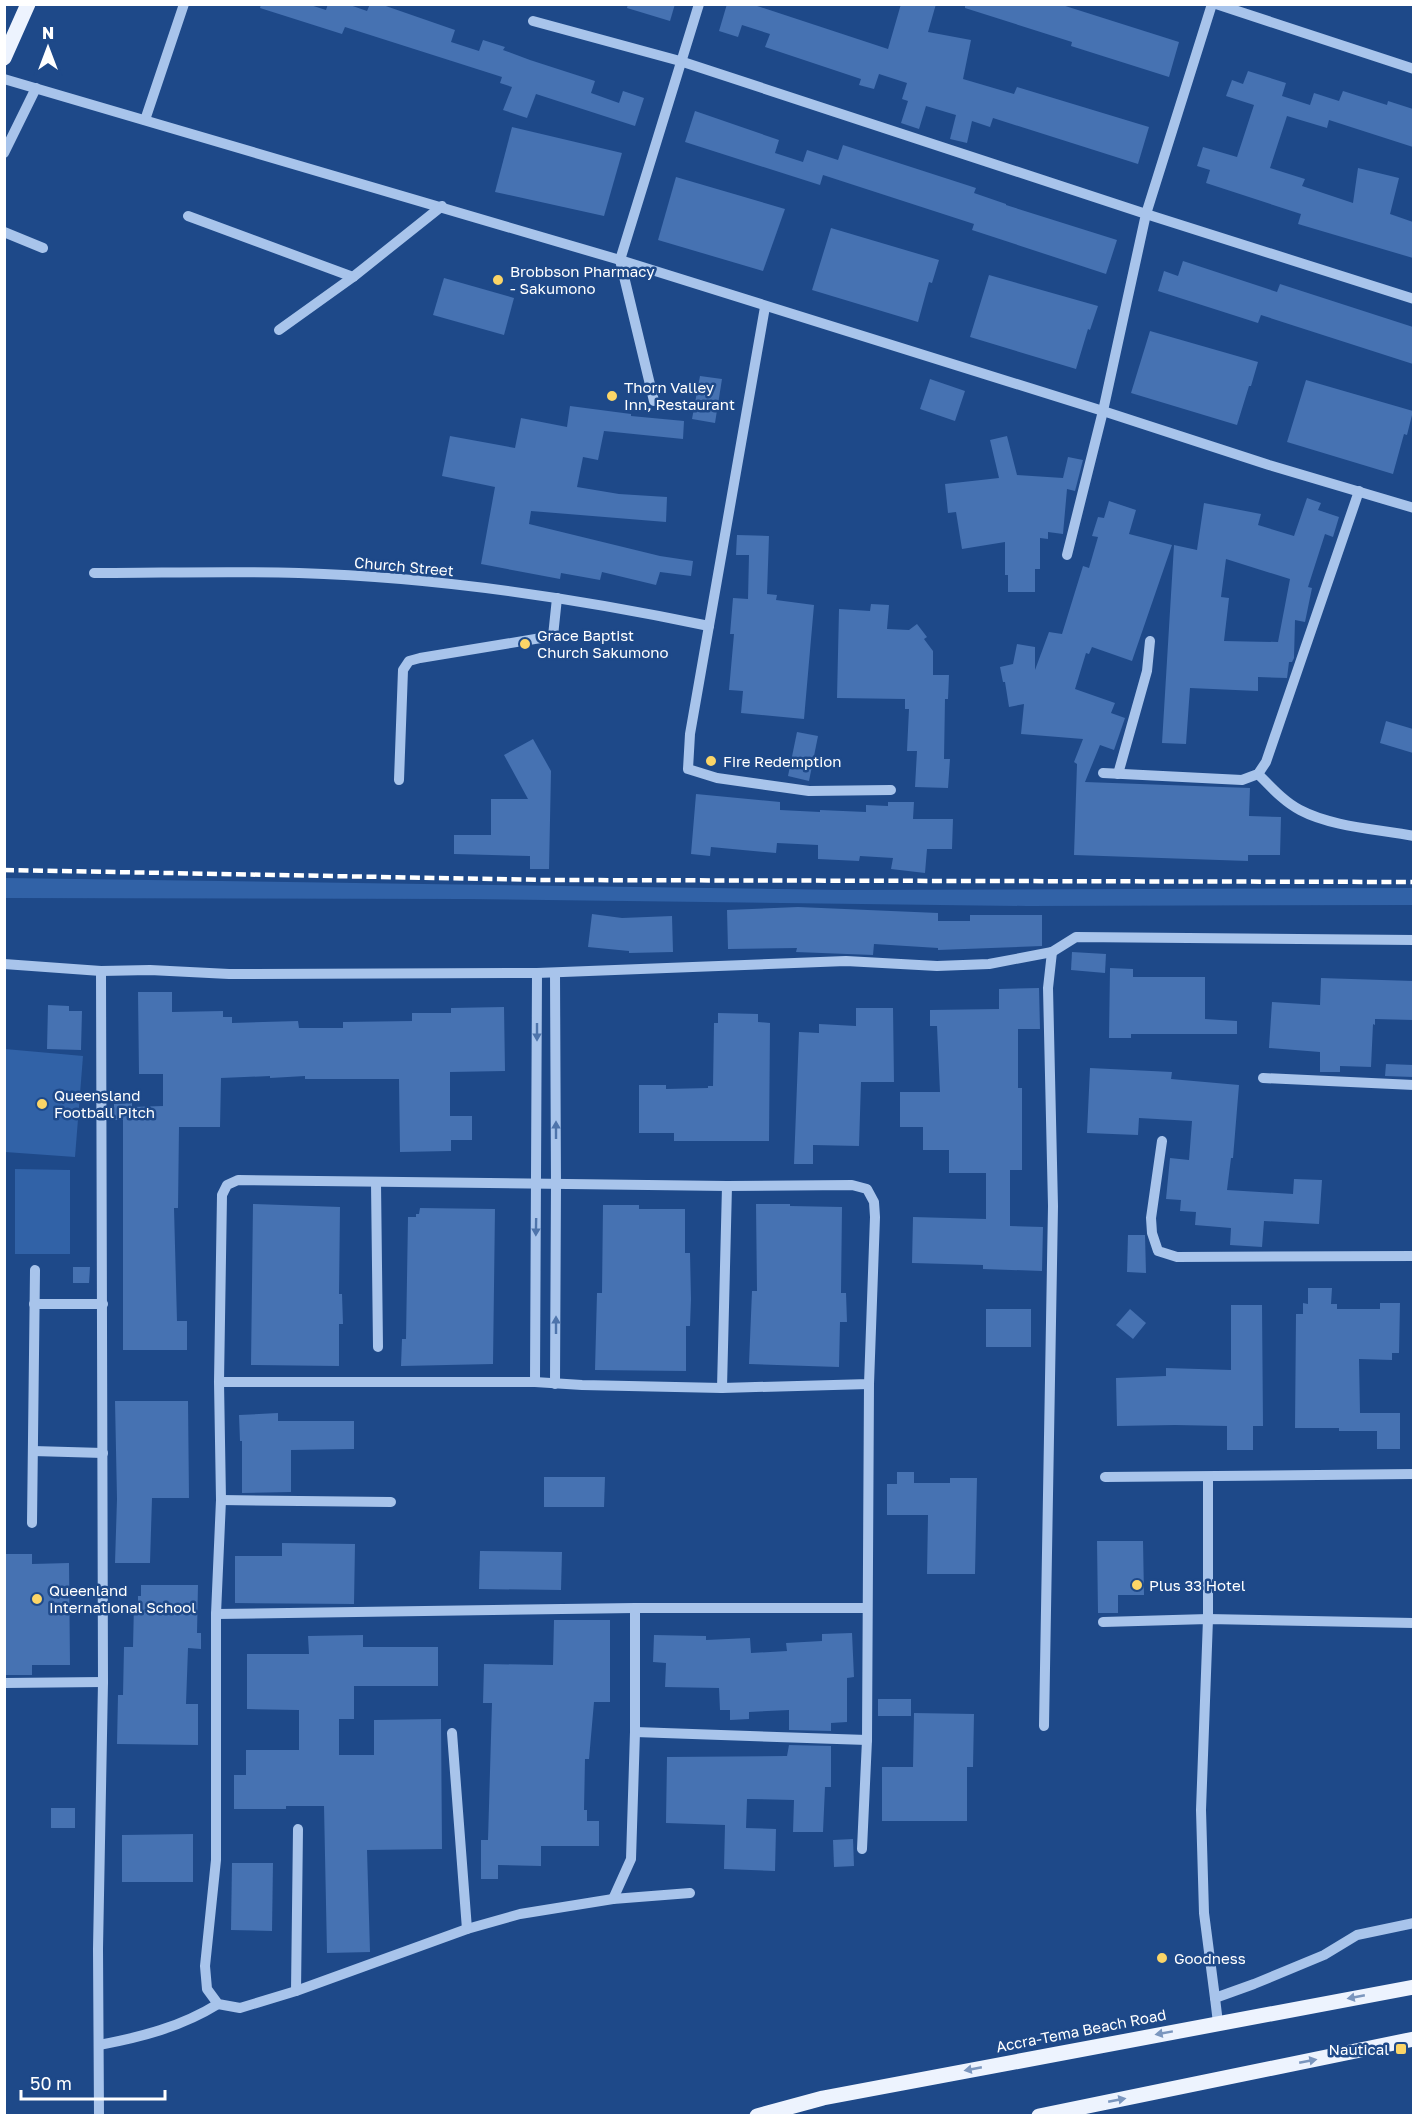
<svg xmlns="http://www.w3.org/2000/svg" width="1418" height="2120" font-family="'Golos Text',sans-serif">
<rect width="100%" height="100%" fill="#1e4989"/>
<g fill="#3162a7">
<polygon points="5,878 843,890 1413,888 1414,905 1027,906 466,899 5,898"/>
<polygon points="5,1049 83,1056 75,1157 5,1152"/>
<polygon points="15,1169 70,1170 70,1254 15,1254"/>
</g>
<g fill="#4672b2" fill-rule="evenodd">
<polygon points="261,4 307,4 326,10 328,4 347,4 367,11 370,4 380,4 455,30 451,42 479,51 483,40 505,47 503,50 530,60 595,81 591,93 619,103 623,91 644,98 635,126 536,94 527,118 503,110 512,87 500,83 502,77 345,27 342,34 260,8"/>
<polygon points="628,4 675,4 670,21 627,8"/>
<polygon points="727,4 751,4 888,49 901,4 936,4 928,32 971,40 963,79 1014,94 1017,87 1149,127 1138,164 993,118 990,127 972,121 967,143 950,139 956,115 926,106 919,129 901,123 908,101 902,99 907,83 879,74 874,89 859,85 861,79 765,47 770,34 742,25 738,37 719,31"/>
<polygon points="965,4 1059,4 1179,42 1169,77 1071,46 1072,42 965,8"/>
<polygon points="1248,71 1286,83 1282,96 1310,105 1314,93 1339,101 1343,91 1387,105 1388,101 1413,109 1413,147 1329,120 1327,128 1287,116 1270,168 1305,179 1302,186 1353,203 1358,168 1399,178 1390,214 1413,222 1413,258 1298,224 1301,214 1206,183 1210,170 1197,166 1203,147 1237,157 1254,105 1226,96 1232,80 1243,84"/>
<polygon points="695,111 779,140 775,153 803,162 807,150 838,160 843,145 976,188 974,193 1006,204 1006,205 1117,240 1106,274 972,230 974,224 823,175 820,185 685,142"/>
<polygon points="512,127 622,153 604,216 495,192"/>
<polygon points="676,177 785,209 763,271 658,240"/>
<polygon points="831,228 939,260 932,283 929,282 918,322 812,290"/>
<polygon points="1183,261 1277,292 1280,284 1413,327 1413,364 1261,315 1258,323 1158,291 1164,271 1178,276"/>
<polygon points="989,275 1098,306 1090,330 1088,329 1076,369 970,337"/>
<polygon points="444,278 514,298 504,335 433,315"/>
<polygon points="1150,331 1258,362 1251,386 1249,386 1237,425 1131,393"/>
<polygon points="700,376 722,379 715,423 692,419"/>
<polygon points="930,379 965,391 955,421 920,409"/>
<polygon points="1306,380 1413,411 1407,435 1404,434 1393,474 1287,442"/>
<polygon points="570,406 631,414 631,416 684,421 683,439 604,431 598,460 583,457 577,487 619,494 667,497 666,522 531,511 529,524 660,556 693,561 691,576 660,572 656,585 602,572 600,580 561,573 560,579 481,564 495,487 442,476 450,436 515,448 521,418 567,427"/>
<polygon points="1007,436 1017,475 1063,478 1068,457 1083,460 1075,491 1067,489 1063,534 1048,532 1048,539 1040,538 1040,569 1035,569 1035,592 1008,592 1008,575 1005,575 1005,542 962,549 956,512 948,513 945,484 999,478 990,440"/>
<path d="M1307 498 1321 503 1318 510 1339 517 1333 537 1325 534 1308 587 1312 588 1305 622 1295 620 1294 658 1292 662H1289L1287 678 1258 677V691L1190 688 1186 744 1162 743 1174 545 1197 550 1204 503 1261 514 1258 525 1294 536ZM1226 559 1290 579 1278 642 1224 641 1229 598 1221 597Z"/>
<polygon points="1109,501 1136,510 1129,534 1172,545 1132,661 1092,647 1089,654 1086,653 1075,689 1115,703 1111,713 1125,718 1114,750 1100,745 1085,782 1250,788 1249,816 1281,817 1280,855 1248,855 1248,861 1074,855 1077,764 1074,762 1083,739 1021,734 1024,704 1009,707 1005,682 1003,682 1000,667 1013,664 1017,644 1035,647 1035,670 1049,632 1062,634 1083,566 1089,568 1098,537 1092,536 1098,517 1104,518"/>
<polygon points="737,535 769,536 767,594 777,595 776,600 814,605 804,719 741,713 743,691 729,690 734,634 730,634 733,598 748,599 749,555 736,555"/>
<polygon points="871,604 889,605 887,629 909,630 917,624 927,637 924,639 933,651 933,675 949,675 948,699 945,699 944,759 950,759 948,788 915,787 917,751 907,751 909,709 905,709 905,699 837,698 839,609 870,611"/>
<polygon points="1386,721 1413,729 1413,753 1380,743"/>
<polygon points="797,732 818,736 809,781 788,776"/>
<polygon points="533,739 551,771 549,869 530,869 530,856 454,854 454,835 491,835 491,799 528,799 504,755"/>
<polygon points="696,794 780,802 780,810 820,812 820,810 866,812 866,805 888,806 888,802 914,802 913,819 953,819 952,849 927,849 925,873 891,869 893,858 860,856 859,861 818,859 818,845 777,843 776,853 711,847 710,856 691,854"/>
<polygon points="798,907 938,913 938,921 970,921 970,915 1042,915 1042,946 938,950 938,948 874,944 873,955 796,952 797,948 728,949 727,910"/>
<polygon points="592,914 622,918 672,916 673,952 629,953 629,951 588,947"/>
<polygon points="1072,952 1106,954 1105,973 1071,970"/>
<polygon points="1110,968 1133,969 1133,977 1205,977 1205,1019 1237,1021 1237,1034 1131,1034 1131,1038 1109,1038"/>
<polygon points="1321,978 1413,981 1413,1020 1375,1019 1375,1025 1373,1024 1371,1067 1340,1066 1340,1072 1320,1072 1320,1052 1269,1048 1272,1002 1320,1005"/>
<polygon points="1039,988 1040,1029 1018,1029 1018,1088 1022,1088 1022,1170 1010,1170 1010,1226 1043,1227 1042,1271 983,1269 983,1265 912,1263 913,1217 986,1219 986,1173 949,1173 949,1150 923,1150 923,1127 900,1127 900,1092 940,1092 937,1026 930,1026 930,1010 999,1009 999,989"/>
<polygon points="138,992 172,992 172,1012 223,1011 223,1017 232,1017 232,1023 298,1021 299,1028 343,1028 343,1022 412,1021 412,1013 451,1013 451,1008 504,1007 505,1071 450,1072 450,1116 472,1116 472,1140 451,1140 451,1151 400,1152 399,1079 305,1079 305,1076 270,1078 270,1076 221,1078 220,1127 179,1127 178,1208 174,1208 177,1321 187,1321 187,1350 123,1350 123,1120 114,1120 114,1104 132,1103 132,1107 163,1106 163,1074 139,1074"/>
<polygon points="48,1005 69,1006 69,1011 82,1011 81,1050 47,1049"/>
<polygon points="856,1008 893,1008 894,1082 861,1082 859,1146 813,1145 813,1164 794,1164 799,1032 819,1033 819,1024 856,1026"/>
<polygon points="718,1013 758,1014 758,1022 770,1023 769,1141 674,1141 674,1133 639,1133 639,1085 666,1085 666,1089 708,1088 708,1086 713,1086 714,1023 718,1023"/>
<polygon points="1386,1064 1413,1065 1413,1077 1385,1076"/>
<polygon points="1090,1068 1172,1072 1171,1079 1239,1085 1233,1158 1231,1158 1227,1190 1293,1194 1294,1179 1322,1180 1319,1224 1264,1221 1262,1247 1230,1245 1231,1228 1195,1225 1196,1212 1180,1211 1181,1200 1166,1199 1170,1158 1189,1160 1192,1121 1139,1118 1138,1135 1087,1133"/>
<polygon points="253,1204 340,1207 339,1294 342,1294 343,1324 339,1324 339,1366 251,1365"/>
<polygon points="756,1204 790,1204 790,1206 842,1207 841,1293 846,1293 847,1322 840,1322 839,1367 749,1364 752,1291 757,1291"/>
<polygon points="603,1205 639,1205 639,1209 685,1209 685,1253 690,1253 691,1299 690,1326 686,1326 686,1371 595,1370 597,1293 602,1293"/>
<polygon points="420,1208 495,1209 493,1364 401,1366 402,1339 406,1339 408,1217 416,1217 416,1214 419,1214"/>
<polygon points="1128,1235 1145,1235 1146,1273 1127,1272"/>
<polygon points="73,1267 90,1267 89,1283 73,1283"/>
<polygon points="1308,1288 1332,1288 1331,1304 1337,1304 1337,1309 1380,1309 1380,1303 1400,1303 1399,1353 1392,1353 1392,1360 1359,1359 1360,1413 1400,1413 1400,1449 1377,1449 1377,1431 1339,1431 1339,1428 1295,1428 1296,1314 1303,1314 1303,1303 1308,1304"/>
<polygon points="1231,1305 1262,1305 1263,1426 1253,1426 1253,1450 1227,1450 1227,1426 1175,1425 1117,1426 1116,1378 1166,1376 1166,1368 1231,1370"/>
<rect x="986" y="1309" width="45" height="38"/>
<polygon points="1130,1309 1146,1323 1133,1339 1116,1325"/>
<polygon points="115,1401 188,1401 189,1498 152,1498 150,1563 115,1563 117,1499"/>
<polygon points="278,1413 278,1421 354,1421 354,1449 291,1450 291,1492 242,1493 242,1441 240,1441 239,1415"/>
<polygon points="897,1472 914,1472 914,1483 950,1483 950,1478 977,1478 975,1574 927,1574 928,1515 887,1515 887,1484 897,1484"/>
<polygon points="544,1477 605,1477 604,1507 544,1507"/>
<polygon points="1097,1541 1143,1541 1144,1595 1118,1595 1118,1613 1098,1613"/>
<polygon points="282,1543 355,1544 354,1604 235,1603 235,1556 282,1556"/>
<polygon points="480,1551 562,1552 561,1590 479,1589"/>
<polygon points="4,1554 32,1554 32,1564 69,1563 70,1665 32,1665 32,1675 4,1675"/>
<polygon points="141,1585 198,1585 197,1633 201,1633 201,1649 188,1648 186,1704 198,1704 198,1745 117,1744 118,1695 123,1695 124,1647 133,1647 134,1604 138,1604 138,1596 141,1596"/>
<polygon points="554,1620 610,1620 610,1702 594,1702 589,1759 585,1759 584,1810 587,1810 587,1821 599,1821 599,1846 541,1846 541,1866 498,1865 498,1879 481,1879 481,1840 488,1840 492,1703 483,1703 484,1664 553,1665"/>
<polygon points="852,1633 854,1677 847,1678 847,1722 831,1723 831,1731 789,1730 789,1710 749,1712 749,1719 730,1720 730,1710 720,1710 719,1688 665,1687 666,1663 653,1662 654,1635 706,1636 706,1640 750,1638 751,1653 787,1651 786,1643 822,1641 822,1634"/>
<polygon points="363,1635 363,1647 438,1647 438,1686 354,1686 354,1719 339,1719 339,1755 374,1755 374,1720 441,1719 442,1849 367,1850 370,1952 327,1953 324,1806 286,1806 286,1809 234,1809 234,1775 246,1775 246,1750 299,1750 299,1710 247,1709 247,1654 309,1654 308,1636"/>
<rect x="878" y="1699" width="33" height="17"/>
<polygon points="914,1713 974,1714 973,1767 967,1767 967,1821 882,1821 882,1767 913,1767"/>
<polygon points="789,1745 831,1746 831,1787 825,1787 823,1832 793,1832 794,1800 747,1799 746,1828 776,1829 775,1871 724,1869 725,1825 666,1823 667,1757 787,1756"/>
<rect x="51" y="1808" width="24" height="20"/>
<polygon points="193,1834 193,1882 122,1882 122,1835"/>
<polygon points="853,1839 854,1866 834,1867 833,1840"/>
<polygon points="232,1863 273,1863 272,1931 231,1930"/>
</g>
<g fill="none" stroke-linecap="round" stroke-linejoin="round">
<g stroke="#a8c4eb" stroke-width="10">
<polyline points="1216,4 1414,69"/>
<polyline points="533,21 680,61 1146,214 1414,299"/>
<polyline points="4,79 620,260 1103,411 1269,465 1414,508"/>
<polyline points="145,120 184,4"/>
<polyline points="4,153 36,88"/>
<polyline points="188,216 353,277"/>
<polyline points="4,232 43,248"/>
<polyline points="765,307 690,734 688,769 717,778 809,791 891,790"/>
<polyline points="279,330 353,277 442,206"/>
<polyline points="654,401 620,260 699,4"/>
<polyline points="1067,555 1103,411 1146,214 1212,4"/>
<path d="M94 573C162 573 230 571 299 573 436 577 575 598 709 626"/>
<polyline points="1103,773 1242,780 1258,774 1266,762 1359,491"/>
<polyline points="1118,774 1147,671 1150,641"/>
<path d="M1258 774C1270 786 1284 802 1300 810 1332 827 1378 829 1414 836"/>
<polyline points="399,780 403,670 409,661 420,658 553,636 557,598"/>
<polyline points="4,964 101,971 150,970 229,974 537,973 846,961 937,966 989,964 1052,952 1076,937 1414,940"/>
<polyline points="555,973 556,1184 555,1384"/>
<polyline points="1263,1078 1414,1085"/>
<polyline points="1162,1141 1151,1218 1152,1233 1158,1251 1177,1257 1414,1256"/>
<polyline points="376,1183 378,1347"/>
<polyline points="34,1304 103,1304"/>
<polyline points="219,1382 535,1382 582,1385 722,1388 869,1384 875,1217 874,1202 867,1189 852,1185 727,1186 238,1180 227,1185 222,1195 219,1382 221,1500 216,1614 216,1860 205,1966 207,1989 218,2004 240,2008 296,1991 467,1929 520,1914 613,1899 690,1893"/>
<polyline points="535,1382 537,973"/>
<polyline points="722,1388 727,1186"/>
<polyline points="33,1451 103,1453"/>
<polyline points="1105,1477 1414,1474"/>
<polyline points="1208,1477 1208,1619 1201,1810 1204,1913 1215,1998"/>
<polyline points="221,1500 391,1502"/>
<polyline points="32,1523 35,1270"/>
<polyline points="216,1614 635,1608 866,1608"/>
<polyline points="1103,1622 1208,1619 1414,1623"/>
<polyline points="4,1683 103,1682"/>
<polyline points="1044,1726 1053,1206 1048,988 1052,952"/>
<polyline points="635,1732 867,1740"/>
<polyline points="452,1733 467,1929"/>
<polyline points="862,1849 867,1740 869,1384"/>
<polyline points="613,1899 631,1859 635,1732 635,1608"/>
<polyline points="296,1991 298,1829"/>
<polyline points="1218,2023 1215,1998 1254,1984 1324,1955 1357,1935 1414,1923"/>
<path d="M99 2045C141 2037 181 2027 218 2004"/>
<polyline points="99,2116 98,1949 103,1682 101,971"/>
</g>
<g stroke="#edf3fe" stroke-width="15">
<polyline points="4,58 28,4"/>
<polyline points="757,2116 823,2098 1414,1987"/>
<polyline points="1039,2116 1414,2039"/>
</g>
<polyline stroke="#fff" stroke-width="4.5" stroke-dasharray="10 4.5" stroke-linecap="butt" points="4,870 547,880 1414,882"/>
</g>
<defs><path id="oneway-solid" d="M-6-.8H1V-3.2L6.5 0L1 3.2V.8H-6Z" transform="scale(1.5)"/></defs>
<g fill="#4e74ab">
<use href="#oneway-solid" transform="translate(537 1032) rotate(90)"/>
<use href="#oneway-solid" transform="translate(556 1130) rotate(-90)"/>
<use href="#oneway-solid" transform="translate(536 1227) rotate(91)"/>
<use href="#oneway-solid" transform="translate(556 1325) rotate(-90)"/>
</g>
<g fill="#7b96be">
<use href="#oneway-solid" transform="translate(1356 1997) rotate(169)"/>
<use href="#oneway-solid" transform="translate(1164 2033) rotate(170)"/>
<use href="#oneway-solid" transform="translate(1308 2061) rotate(-11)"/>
<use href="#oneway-solid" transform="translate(973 2069) rotate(169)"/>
<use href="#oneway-solid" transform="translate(1117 2100) rotate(-11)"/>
</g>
<g fill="#fbd567" stroke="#1e4989" stroke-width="2">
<circle cx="498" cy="280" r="6"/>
<circle cx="612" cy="396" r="6"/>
<circle cx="525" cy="644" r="6"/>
<circle cx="711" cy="761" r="6"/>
<circle cx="42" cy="1104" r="6"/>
<circle cx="1137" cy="1585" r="6"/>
<circle cx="37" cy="1599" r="6"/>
<circle cx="1162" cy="1958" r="6"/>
<rect x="1395" y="2043" width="12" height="12" rx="3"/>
</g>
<g text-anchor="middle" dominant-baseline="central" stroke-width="5" stroke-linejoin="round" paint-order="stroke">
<g font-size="15" fill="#fff" stroke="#1e4989" text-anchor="start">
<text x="510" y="271">Brobbson Pharmacy<tspan x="510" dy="17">- Sakumono</tspan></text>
<text x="624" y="387">Thorn Valley<tspan x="624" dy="17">Inn, Restaurant</tspan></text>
<text x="537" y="635">Grace Baptist<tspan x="537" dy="17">Church Sakumono</tspan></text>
<text x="723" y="761">Fire Redemption</text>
<text x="54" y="1095">Queensland<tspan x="54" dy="17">Football Pitch</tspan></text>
<text x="1149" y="1585">Plus 33 Hotel</text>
<text x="49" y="1590">Queenland<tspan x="49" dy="17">International School</tspan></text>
<text x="1174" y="1958">Goodness</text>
<text x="1389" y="2049" text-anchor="end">Nautical</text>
</g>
<g font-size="15" fill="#fff" stroke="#1e4989">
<text transform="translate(404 566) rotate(5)">Church Street</text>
<text transform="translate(1081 2030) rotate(-11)">Accra-Tema Beach Road</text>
</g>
</g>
<rect width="1418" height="2120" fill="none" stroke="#ffffff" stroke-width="12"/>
<g transform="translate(48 48)" stroke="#1e4989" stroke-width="4.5" paint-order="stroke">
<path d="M0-4.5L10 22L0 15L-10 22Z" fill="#ffffff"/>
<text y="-9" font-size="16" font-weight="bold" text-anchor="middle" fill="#ffffff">N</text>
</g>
<path d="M21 2090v9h144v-9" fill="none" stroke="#ffffff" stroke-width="3"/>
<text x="30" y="2090" font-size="18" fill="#ffffff" stroke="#1e4989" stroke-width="4.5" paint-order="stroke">50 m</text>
</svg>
